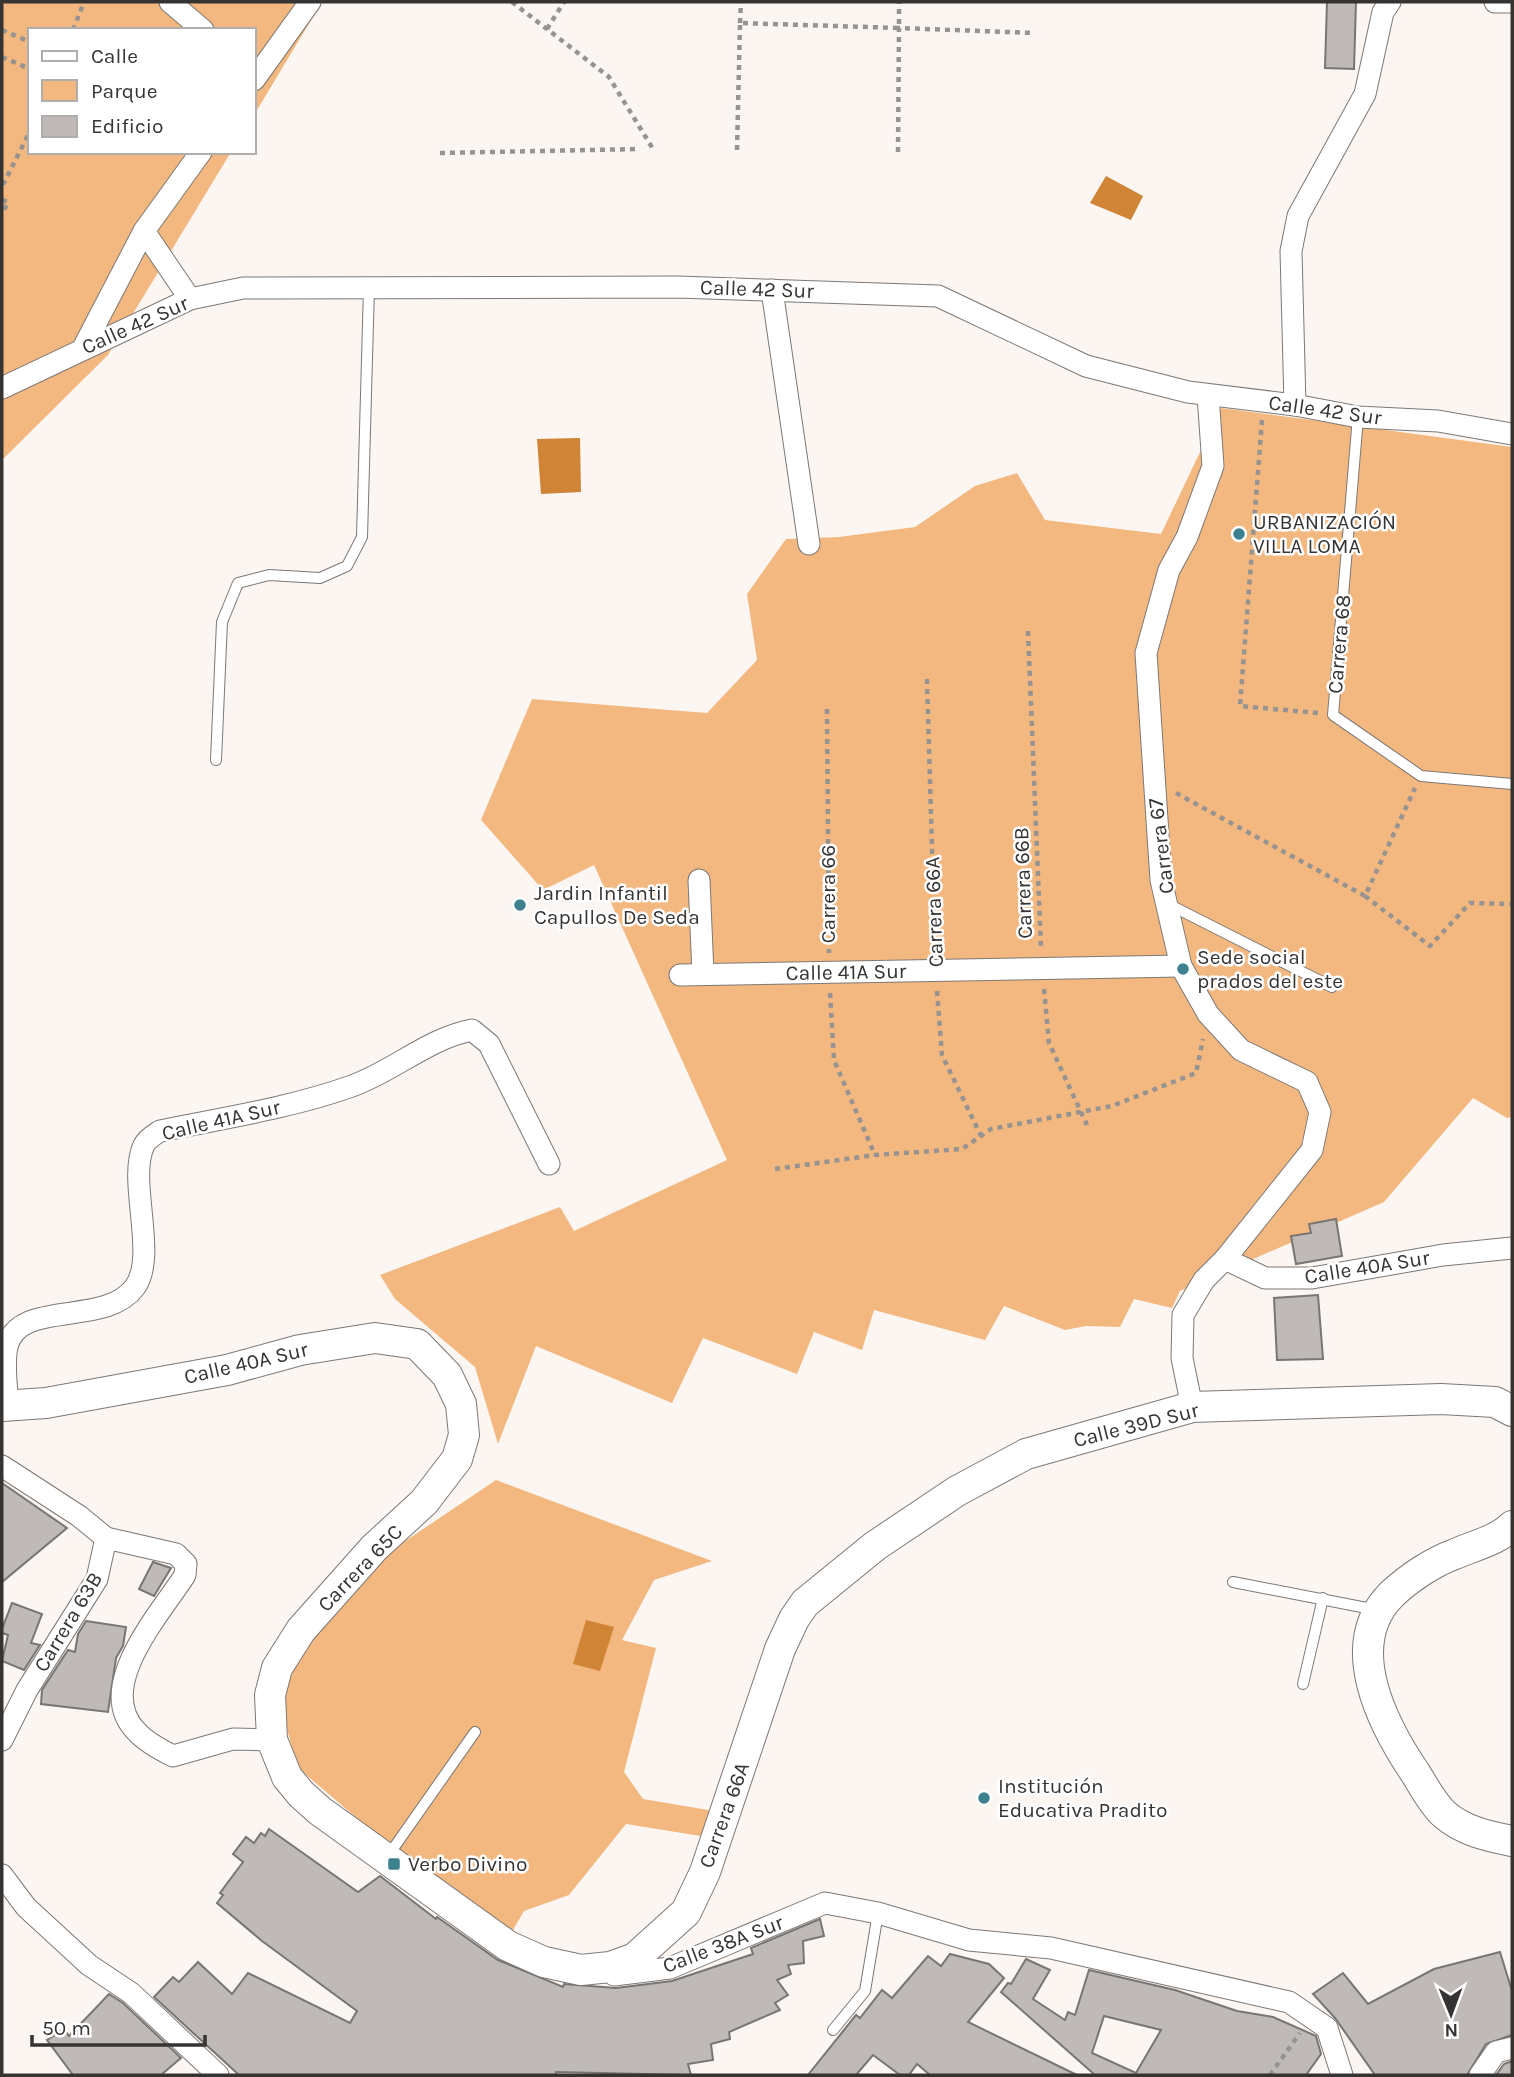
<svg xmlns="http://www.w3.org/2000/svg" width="1514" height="2077" font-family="Karla,sans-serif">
<rect width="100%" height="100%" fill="#fbf6f2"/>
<g fill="#f3b880">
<polygon points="2,2 322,2 254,115 254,30 30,30 30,152 231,152 108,355 2,460"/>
<polygon points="1221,408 1512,447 1512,1117 1507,1118 1473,1098 1384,1202 1180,1291 1172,1308 1134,1299 1120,1327 1086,1326 1065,1330 1004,1306 985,1340 874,1310 862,1350 814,1332 797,1374 703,1338 672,1403 536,1346 498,1444 475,1367 395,1299 380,1275 560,1207 574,1231 727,1160 594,865 543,890 481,820 532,699 707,713 757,660 747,594 786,539 839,537 915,527 975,486 1017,473 1045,520 1161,534"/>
<polygon points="496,1480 712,1561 654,1580 622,1640 656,1648 624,1772 643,1799 714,1811 707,1837 626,1824 569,1895 524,1911 510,1935 393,1849 297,1767 280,1702 312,1628 389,1552"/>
</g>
<g fill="#cf8535">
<polygon points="1106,176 1143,196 1131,220 1090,203"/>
<polygon points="580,438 581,492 541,494 537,439"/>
<polygon points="586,1620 614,1627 600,1671 573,1664"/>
</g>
<g fill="#bfbab7" stroke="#797572" stroke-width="2" fill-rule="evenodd">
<polygon points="1327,2 1356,2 1354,69 1325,68"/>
<polygon points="1336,1219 1342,1256 1296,1264 1291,1236 1311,1233 1309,1224"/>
<polygon points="1318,1295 1323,1359 1277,1360 1274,1298"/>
<polygon points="2,1483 67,1528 2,1582"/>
<polygon points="153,1562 171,1568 154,1596 139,1589"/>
<polygon points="12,1603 42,1614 31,1643 40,1645 24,1670 2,1661 8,1635 2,1633 2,1629"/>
<polygon points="86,1621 126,1627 123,1646 116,1658 108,1712 41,1704 42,1690 68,1650 75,1652 78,1634"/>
<polygon points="269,1829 358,1892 380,1876 436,1919 437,1917 498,1960 563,1987 564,1984 616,1988 672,1981 753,1954 751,1948 820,1919 824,1936 803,1941 804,1963 788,1965 791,1974 777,1980 788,1995 775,2003 780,2010 729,2032 730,2039 711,2044 713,2060 688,2064 691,2075 556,2072 556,2075 239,2075 154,1997 173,1977 179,1982 198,1962 232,1994 248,1973 350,2023 357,2011 262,1941 217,1903 223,1895 220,1893 243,1862 233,1854 246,1837 254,1843 261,1833 265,1836"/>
<polygon points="1500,1952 1512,1991 1512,2035 1486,2044 1467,2075 1375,2075 1335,2018 1313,1994 1343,1973 1368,2004 1434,1969"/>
<polygon points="950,1954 989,1964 1004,1978 968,2022 1077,2075 930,2075 917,2064 909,2075 900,2075 873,2055 856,2075 808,2075 856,2015 860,2018 882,1990 892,1998 928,1956 941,1966"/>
<path d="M1026 1959 1050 1970 1033 1999 1065 2020 1068 2012 1075 2015 1089 1970 1175 1990 1237 2011 1273 2017 1316 2036 1321 2054 1306 2075H1095L1001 1992 1008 1983 1011 1984ZM1104 2016 1161 2030 1136 2073 1092 2053Z"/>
<polygon points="109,1994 123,2003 181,2058 161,2075 73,2075 47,2040 64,2029 69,2036"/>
<polygon points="1512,2061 1512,2075 1496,2075 1504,2064"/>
</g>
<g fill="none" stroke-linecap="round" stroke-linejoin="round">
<defs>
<g id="lane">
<polyline points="1358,417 1333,715 1421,776 1512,784"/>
<polyline points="216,760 222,622 238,583 269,575 320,578 347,566 362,537 369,288"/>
<polyline points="1168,904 1332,987"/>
<polyline points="1233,1582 1377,1610"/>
<polyline points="1303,1684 1323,1598"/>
<polyline points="388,1856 475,1732"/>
<polyline points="833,2030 865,1991 878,1913"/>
</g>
<g id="street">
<polyline points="170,2 203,30"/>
<polyline points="1495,2 1512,2"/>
<polyline points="254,80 310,2"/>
<polyline points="144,231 190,299"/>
<polyline points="772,290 809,544"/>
<polyline points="83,348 144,231 201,152"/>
<polyline points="2,388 190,299 243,288 678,287 938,296 1086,366 1188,392 1295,405 1358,417 1438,421 1512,434"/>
<polyline points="1295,405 1291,251 1298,216 1365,94 1383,12 1390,2"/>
<polyline points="699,880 703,974"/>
<polyline points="680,975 1181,966"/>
<polyline points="1225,1259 1265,1278 1312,1278 1443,1255 1512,1248"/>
<path d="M8 1406C7 1388 3 1365 7 1347 18 1298 105 1328 135 1287 158 1255 127 1180 144 1145 147 1139 154 1135 160 1131 224 1118 290 1108 352 1086 394 1071 427 1039 472 1030L489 1044 549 1164"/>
<polyline points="1192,1407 1182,1358 1183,1315 1204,1280 1225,1259 1312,1150 1320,1112 1307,1082 1241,1050 1208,1014 1181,966 1161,880 1146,653 1169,570 1187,537 1213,466 1208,395"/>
<path d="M2 1466 79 1516 106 1538 176 1554 186 1564 185 1575C161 1613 92 1688 137 1732 146 1742 161 1750 173 1756L233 1739 272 1740"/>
<polyline points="2,1740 27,1690 97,1579 106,1538"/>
<polyline points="2,1875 26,1907 89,1965 131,1993 218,2075"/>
<polyline points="614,1975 670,1968 825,1903 878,1913 969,1940 1051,1948 1289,2002 1327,2028 1342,2075"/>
<polyline points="1480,2075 1496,2052 1512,2048"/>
</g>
<g id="secondary">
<polyline points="2,1406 46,1403 227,1370 300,1350 375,1338 417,1344 447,1375 461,1404 464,1435 457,1459 424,1502 374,1548 301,1630 277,1668 270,1695 272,1740 287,1777 301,1794 320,1811 508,1946 544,1962 581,1970 610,1967 635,1958 686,1912 705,1872 780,1649 794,1619 805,1603 875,1546 957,1491 1026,1454 1192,1407 1441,1399 1495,1402 1512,1411"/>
<path d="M1512 1526C1498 1540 1473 1546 1455 1554 1433 1562 1409 1578 1392 1594 1340 1645 1384 1727 1416 1774 1424 1787 1433 1804 1444 1814 1463 1831 1488 1836 1512 1841"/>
</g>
</defs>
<use href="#lane" stroke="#7d7875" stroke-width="12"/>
<use href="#street" stroke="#7d7875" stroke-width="23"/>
<use href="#secondary" stroke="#7d7875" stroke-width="32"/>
<g stroke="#969390" stroke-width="4.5" stroke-dasharray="5 5" stroke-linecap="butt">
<polyline points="512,2 609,77 653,149"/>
<polyline points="740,23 741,2"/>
<polyline points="547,29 564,2"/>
<polyline points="2,30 30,42"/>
<polyline points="73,30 84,2"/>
<polyline points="2,57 30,69"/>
<polyline points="737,150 740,23 899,28 899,2"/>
<polyline points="898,152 899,28 1035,33"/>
<polyline points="440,153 640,149"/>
<polyline points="2,182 4,183 30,131"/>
<polyline points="2,200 8,202 2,214"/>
<polyline points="1262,420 1240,706 1318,713"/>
<polyline points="1028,631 1041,948"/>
<polyline points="927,679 935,951"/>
<polyline points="827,709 829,953"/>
<polyline points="1176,793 1365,896 1415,788"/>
<polyline points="1365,896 1430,946 1470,903 1512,904"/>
<polyline points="1044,989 1049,1043 1087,1125"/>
<polyline points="937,991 942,1055 981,1136"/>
<polyline points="830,993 834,1060 875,1155"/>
<polyline points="775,1169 875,1155 962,1149 991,1129 1112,1106 1196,1073 1203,1039"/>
<polyline points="1270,2075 1300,2033"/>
</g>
<use href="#lane" stroke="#fff" stroke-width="10"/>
<use href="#street" stroke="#fff" stroke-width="21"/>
<use href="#secondary" stroke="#fff" stroke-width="30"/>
</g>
<g fill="#3d8190" stroke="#fff" stroke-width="2.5">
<circle cx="1239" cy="534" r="7"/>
<circle cx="520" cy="905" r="7"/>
<circle cx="1183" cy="969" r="7"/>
<circle cx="984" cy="1798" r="7"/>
<rect x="387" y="1857" width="14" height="14" rx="3.5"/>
</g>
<g text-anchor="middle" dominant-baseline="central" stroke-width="5" stroke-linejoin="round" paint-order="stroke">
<g font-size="21" fill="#363433" stroke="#fff">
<text transform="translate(757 289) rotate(2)">Calle 42 Sur</text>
<text transform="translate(135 325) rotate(-24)">Calle 42 Sur</text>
<text transform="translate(1325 410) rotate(8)">Calle 42 Sur</text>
<text transform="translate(1339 644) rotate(-85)">Carrera 68</text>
<text transform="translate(1161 846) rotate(-97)">Carrera 67</text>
<text transform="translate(1023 883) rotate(-92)">Carrera 66B</text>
<text transform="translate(828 894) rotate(-90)">Carrera 66</text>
<text transform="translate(934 912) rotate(-92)">Carrera 66A</text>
<text transform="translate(846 972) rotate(-1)">Calle 41A Sur</text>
<text transform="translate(221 1120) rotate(-13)">Calle 41A Sur</text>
<text transform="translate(1367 1267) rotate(-9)">Calle 40A Sur</text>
<text transform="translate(246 1363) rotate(-13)">Calle 40A Sur</text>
<text transform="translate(1136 1425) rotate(-14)">Calle 39D Sur</text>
<text transform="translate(360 1568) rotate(-46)">Carrera 65C</text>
<text transform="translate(68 1622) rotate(-59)">Carrera 63B</text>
<text transform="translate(724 1815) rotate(-70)">Carrera 66A</text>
<text transform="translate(723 1944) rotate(-21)">Calle 38A Sur</text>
</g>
<g font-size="21" fill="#363433" stroke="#fff" text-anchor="start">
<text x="1253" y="522">URBANIZACIÓN<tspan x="1253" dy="24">VILLA LOMA</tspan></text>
<text x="534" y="893">Jardin Infantil<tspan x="534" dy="24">Capullos De Seda</tspan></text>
<text x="1197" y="957">Sede social<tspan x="1197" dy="24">prados del este</tspan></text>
<text x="998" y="1786">Institución<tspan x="998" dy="24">Educativa Pradito</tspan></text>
<text x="408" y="1864">Verbo Divino</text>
</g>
</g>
<rect width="1514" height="2077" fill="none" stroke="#363433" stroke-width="7"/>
<rect x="28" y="28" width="228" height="126" fill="#ffffff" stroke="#afaead" stroke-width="2"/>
<rect x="42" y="51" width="35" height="10" fill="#ffffff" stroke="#afaead" stroke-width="2"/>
<text x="91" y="63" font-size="21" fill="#363433">Calle</text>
<rect x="42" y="80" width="35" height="21" fill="#f3b880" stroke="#afaead" stroke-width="2"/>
<text x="91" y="98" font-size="21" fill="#363433">Parque</text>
<rect x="42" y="116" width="35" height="21" fill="#bfbab7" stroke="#afaead" stroke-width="2"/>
<text x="91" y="133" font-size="21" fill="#363433">Edificio</text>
<g transform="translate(1451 2014) rotate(179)" stroke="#ffffff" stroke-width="5" paint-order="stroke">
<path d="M0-5L12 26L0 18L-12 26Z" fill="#363433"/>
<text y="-10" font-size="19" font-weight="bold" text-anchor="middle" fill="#363433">N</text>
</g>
<path d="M32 2035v10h173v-10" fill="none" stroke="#363433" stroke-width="3.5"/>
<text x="42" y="2035" font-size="21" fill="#363433" stroke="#ffffff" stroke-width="5" paint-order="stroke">50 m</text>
</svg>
